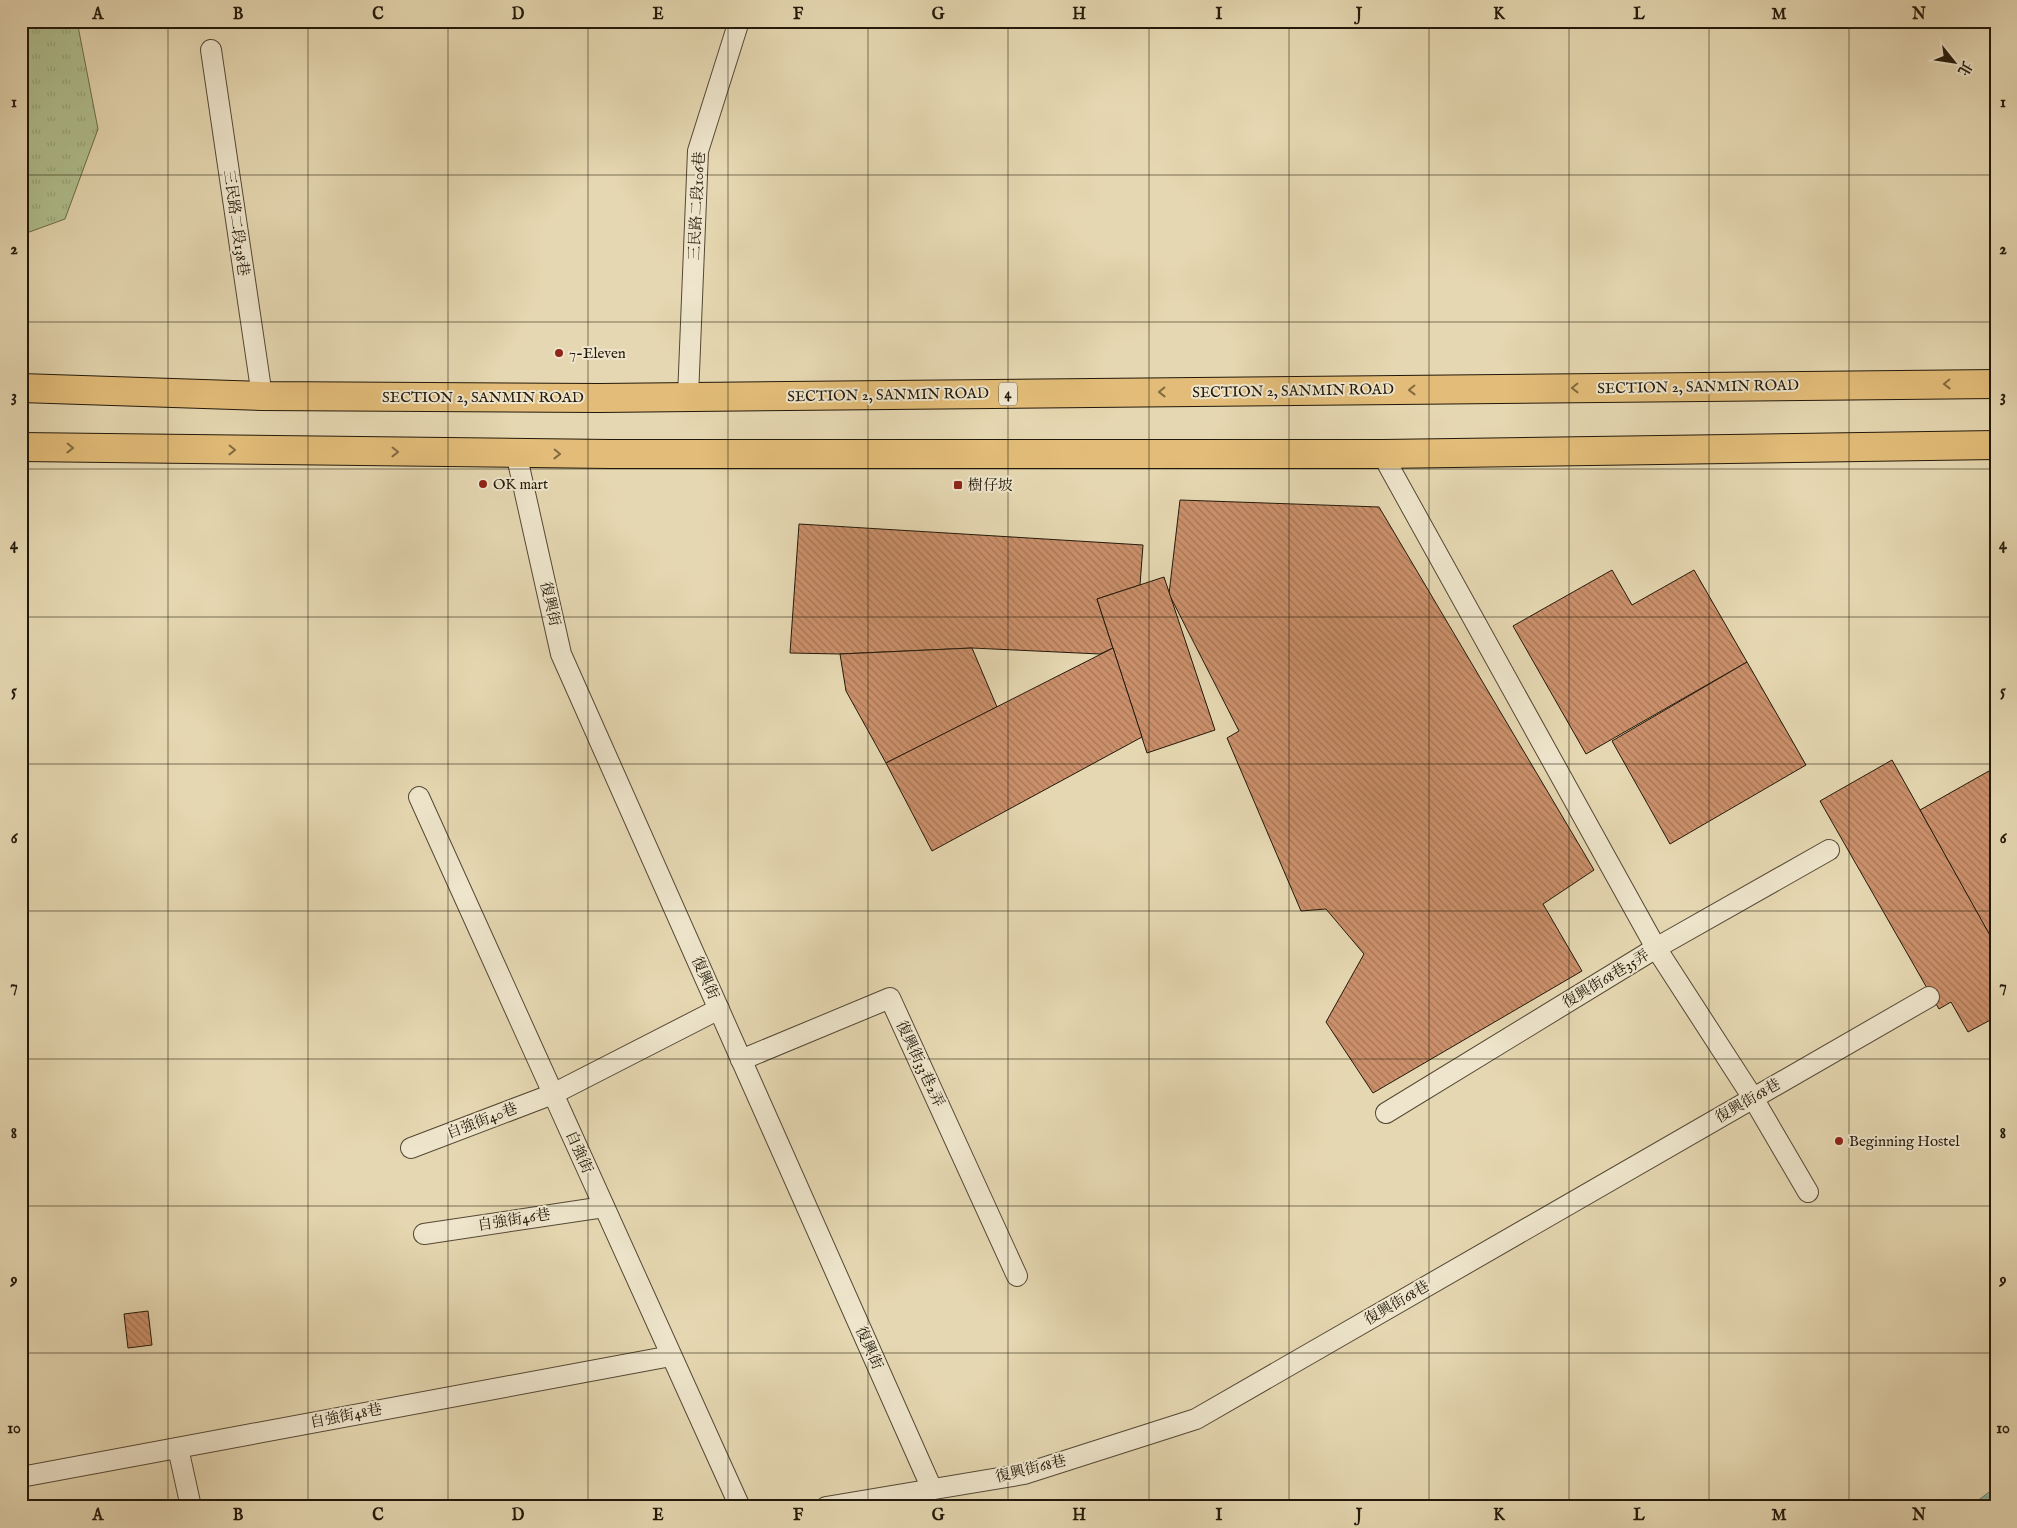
<svg xmlns="http://www.w3.org/2000/svg" width="2017" height="1528" font-family="'IM FELL English','Noto Serif TC',serif">
<defs>
<pattern id="grass-tufts" width="24" height="20" patternUnits="userSpaceOnUse" patternTransform="scale(1.25)"><rect width="24" height="20" fill="#b0bf8f"/><path d="M3 7l-1-3M5 7V3M7 7l1-3M15 17l-1-3M17 17v-4M19 17l1-3" fill="none" stroke="#97a47a"/></pattern>
<pattern id="water-rules" width="6" height="5" patternUnits="userSpaceOnUse" patternTransform="scale(1.25)"><rect width="6" height="5" fill="#96baaa"/><path d="M0 2.5h6" fill="none" stroke="#819f91"/></pattern>
<pattern id="building-back-hatch" width="6" height="6" patternUnits="userSpaceOnUse" patternTransform="scale(1.25)"><rect width="6" height="6" fill="#cb906b"/><path d="M-1 5l2 2M0 0l6 6M5-1l2 2" fill="none" stroke="#a47556"/></pattern>
</defs>
<rect width="100%" height="100%" fill="#e5d7b1"/>
<filter id="stains"><feTurbulence type="fractalNoise" baseFrequency=".004" numOctaves="4"/><feColorMatrix values="0 0 0 0 .2 0 0 0 0 .09 0 0 0 0 .02 0 0 0 .5 -.17"/></filter>
<radialGradient id="worn" r=".72"><stop offset=".6" stop-color="#630" stop-opacity="0"/><stop offset="1" stop-color="#630" stop-opacity=".3"/></radialGradient>
<polygon fill="url(#grass-tufts)" stroke="#6a6c4c" points="21,21 77,21 98,129 65,219 21,235"/>
<polygon fill="url(#water-rules)" stroke="#687a6a" points="1996,1487 1996,1507 1969,1507"/>
<g fill="url(#building-back-hatch)" stroke="#23190a">
<polygon points="1180,500 1379,507 1594,870 1543,904 1582,971 1373,1093 1326,1022 1364,954 1326,909 1301,911 1227,738 1239,731 1169,594"/>
<polygon points="799,524 1143,545 1140,585 1097,599 1113,648 1100,654 972,648 840,654 790,653"/>
<polygon points="1612,570 1632,605 1694,570 1747,662 1586,754 1513,626"/>
<polygon points="1164,577 1215,730 1147,753 1097,599"/>
<polygon points="972,648 997,707 886,763 846,691 840,654"/>
<polygon points="1113,648 1142,737 932,851 886,763"/>
<polygon points="1747,662 1806,765 1670,844 1612,741"/>
<polygon points="1892,760 1996,945 1996,1017 1968,1032 1951,1002 1939,1009 1820,801"/>
<polygon points="1996,767 1996,937 1992,939 1920,810"/>
<polygon points="148,1311 152,1345 128,1348 124,1314"/>
</g>
<g fill="none" stroke-linecap="round" stroke-linejoin="round">
<defs>
<g id="service">
<polyline points="211,50 262,396"/>
<polyline points="688,397 698,151 739,21"/>
<polyline points="516,453 561,654 932,1489"/>
<polyline points="1382,454 1656,948 1753,1098 1808,1192"/>
<polyline points="419,797 740,1507"/>
<polyline points="741,1060 890,998 1017,1276"/>
<polyline points="1386,1113 1656,948 1829,850"/>
<polyline points="411,1148 553,1094 719,1009"/>
<polyline points="424,1234 604,1207"/>
<polyline points="178,1448 191,1507"/>
<polyline points="21,1477 671,1356"/>
<polyline points="826,1507 1024,1474 1196,1419 1929,997"/>
</g>
<g id="primary">
<polyline points="21,388 262,396 599,398 1996,384"/>
<polyline points="21,447 610,454 1382,454 1996,445"/>
</g>
</defs>
<use href="#service" stroke="#544834" stroke-width="22"/>
<use href="#primary" stroke="#23190a" stroke-width="30"/>
<use href="#service" stroke="#eee5cc" stroke-width="20"/>
<use href="#primary" stroke="#e2bc78" stroke-width="28"/>
</g>
<defs><path id="oneway-chevron" d="M-2-3.5L2.5 0L-2 3.5" fill="none" stroke-width="1.6" stroke-linecap="round" stroke-linejoin="round" transform="scale(1.25)"/></defs>
<g stroke="#826a41">
<use href="#oneway-chevron" transform="translate(1947 384) rotate(179)"/>
<use href="#oneway-chevron" transform="translate(1575 388) rotate(179)"/>
<use href="#oneway-chevron" transform="translate(1412 390) rotate(179)"/>
<use href="#oneway-chevron" transform="translate(1162 392) rotate(179)"/>
<use href="#oneway-chevron" transform="translate(70 448) rotate(1)"/>
<use href="#oneway-chevron" transform="translate(232 450) rotate(1)"/>
<use href="#oneway-chevron" transform="translate(395 452) rotate(1)"/>
<use href="#oneway-chevron" transform="translate(557 454) rotate(1)"/>
</g>
<path fill="none" stroke="#23190a" stroke-width="1" stroke-opacity="0.55" d="M168 21V1507M308 21V1507M448 21V1507M588 21V1507M728 21V1507M868 21V1507M1008 21V1507M1149 21V1507M1289 21V1507M1429 21V1507M1569 21V1507M1709 21V1507M1849 21V1507M21 175H1996M21 322H1996M21 469H1996M21 617H1996M21 764H1996M21 911H1996M21 1059H1996M21 1206H1996M21 1353H1996"/>
<g fill="#8f2418" stroke="#eee5cc" stroke-width="2">
<circle cx="559" cy="353" r="5"/>
<circle cx="483" cy="484" r="5"/>
<rect x="953" y="480" width="10" height="10" rx="2.5"/>
<circle cx="1839" cy="1141" r="5"/>
</g>
<g text-anchor="middle" dominant-baseline="central" stroke-width="4" stroke-linejoin="round" paint-order="stroke">
<rect fill="#eee5cc" stroke="#605644" stroke-width="1" x="999" y="382.5" width="18" height="23" rx="4"/>
<g font-size="14" font-weight="bold" fill="#23190a">
<text x="1008" y="394">4</text>
</g>
<g font-size="15" fill="#23190a" stroke="#eee5cc">
<text transform="translate(697 206) rotate(-87)">三民路二段106巷</text>
<text transform="translate(236 223) rotate(82)">三民路二段138巷</text>
<text transform="translate(1698 387) rotate(-1)">SECTION 2, SANMIN ROAD</text>
<text transform="translate(1293 391) rotate(-1)">SECTION 2, SANMIN ROAD</text>
<text transform="translate(888 395) rotate(-1)">SECTION 2, SANMIN ROAD</text>
<text x="483" y="397">SECTION 2, SANMIN ROAD</text>
<text transform="translate(550 604) rotate(77)">復興街</text>
<text transform="translate(705 978) rotate(66)">復興街</text>
<text transform="translate(1606 979) rotate(-31)">復興街68巷35弄</text>
<text transform="translate(920 1064) rotate(65)">復興街33巷2弄</text>
<text transform="translate(1748 1101) rotate(-30)">復興街68巷</text>
<text transform="translate(482 1121) rotate(-21)">自強街40巷</text>
<text transform="translate(579 1152) rotate(66)">自強街</text>
<text transform="translate(514 1220) rotate(-9)">自強街46巷</text>
<text transform="translate(1397 1303) rotate(-30)">復興街68巷</text>
<text transform="translate(869 1348) rotate(66)">復興街</text>
<text transform="translate(346 1416) rotate(-11)">自強街48巷</text>
<text transform="translate(1031 1469) rotate(-14)">復興街68巷</text>
</g>
<g font-size="15" fill="#23190a" stroke="#eee5cc" text-anchor="start">
<text x="569" y="353">7-Eleven</text>
<text x="493" y="484">OK mart</text>
<text x="968" y="485">樹仔坡</text>
<text x="1849" y="1141">Beginning Hostel</text>
</g>
</g>
<rect width="2017" height="1528" fill="none" stroke="#e5d7b1" stroke-width="55"/>
<g transform="translate(1954 62) rotate(120)" stroke="#eee5cc" stroke-width="4" paint-order="stroke">
<path d="M0-4L9 19L0 12L-9 19Z" fill="#23190a"/>
<text y="-8" font-size="14" font-weight="bold" text-anchor="middle" fill="#23190a">北</text>
</g>
<rect x="28" y="28" width="1962" height="1472" fill="none" stroke="#23190a" stroke-width="2"/>
<g font-size="16" text-anchor="middle" font-weight="bold" fill="#23190a">
<text x="98" y="19">A</text>
<text x="238" y="19">B</text>
<text x="378" y="19">C</text>
<text x="518" y="19">D</text>
<text x="658" y="19">E</text>
<text x="798" y="19">F</text>
<text x="938" y="19">G</text>
<text x="1079" y="19">H</text>
<text x="1219" y="19">I</text>
<text x="1359" y="19">J</text>
<text x="1499" y="19">K</text>
<text x="1639" y="19">L</text>
<text x="1779" y="19">M</text>
<text x="1919" y="19">N</text>
<text x="14" y="107">1</text>
<text x="2003" y="107">1</text>
<text x="14" y="254">2</text>
<text x="2003" y="254">2</text>
<text x="14" y="401">3</text>
<text x="2003" y="401">3</text>
<text x="14" y="549">4</text>
<text x="2003" y="549">4</text>
<text x="14" y="696">5</text>
<text x="2003" y="696">5</text>
<text x="14" y="843">6</text>
<text x="2003" y="843">6</text>
<text x="14" y="991">7</text>
<text x="2003" y="991">7</text>
<text x="14" y="1138">8</text>
<text x="2003" y="1138">8</text>
<text x="14" y="1285">9</text>
<text x="2003" y="1285">9</text>
<text x="14" y="1433">10</text>
<text x="2003" y="1433">10</text>
<text x="98" y="1520">A</text>
<text x="238" y="1520">B</text>
<text x="378" y="1520">C</text>
<text x="518" y="1520">D</text>
<text x="658" y="1520">E</text>
<text x="798" y="1520">F</text>
<text x="938" y="1520">G</text>
<text x="1079" y="1520">H</text>
<text x="1219" y="1520">I</text>
<text x="1359" y="1520">J</text>
<text x="1499" y="1520">K</text>
<text x="1639" y="1520">L</text>
<text x="1779" y="1520">M</text>
<text x="1919" y="1520">N</text>
</g>
<rect width="100%" height="100%" filter="url(#stains)"/>
<rect width="100%" height="100%" fill="url(#worn)"/>
</svg>
